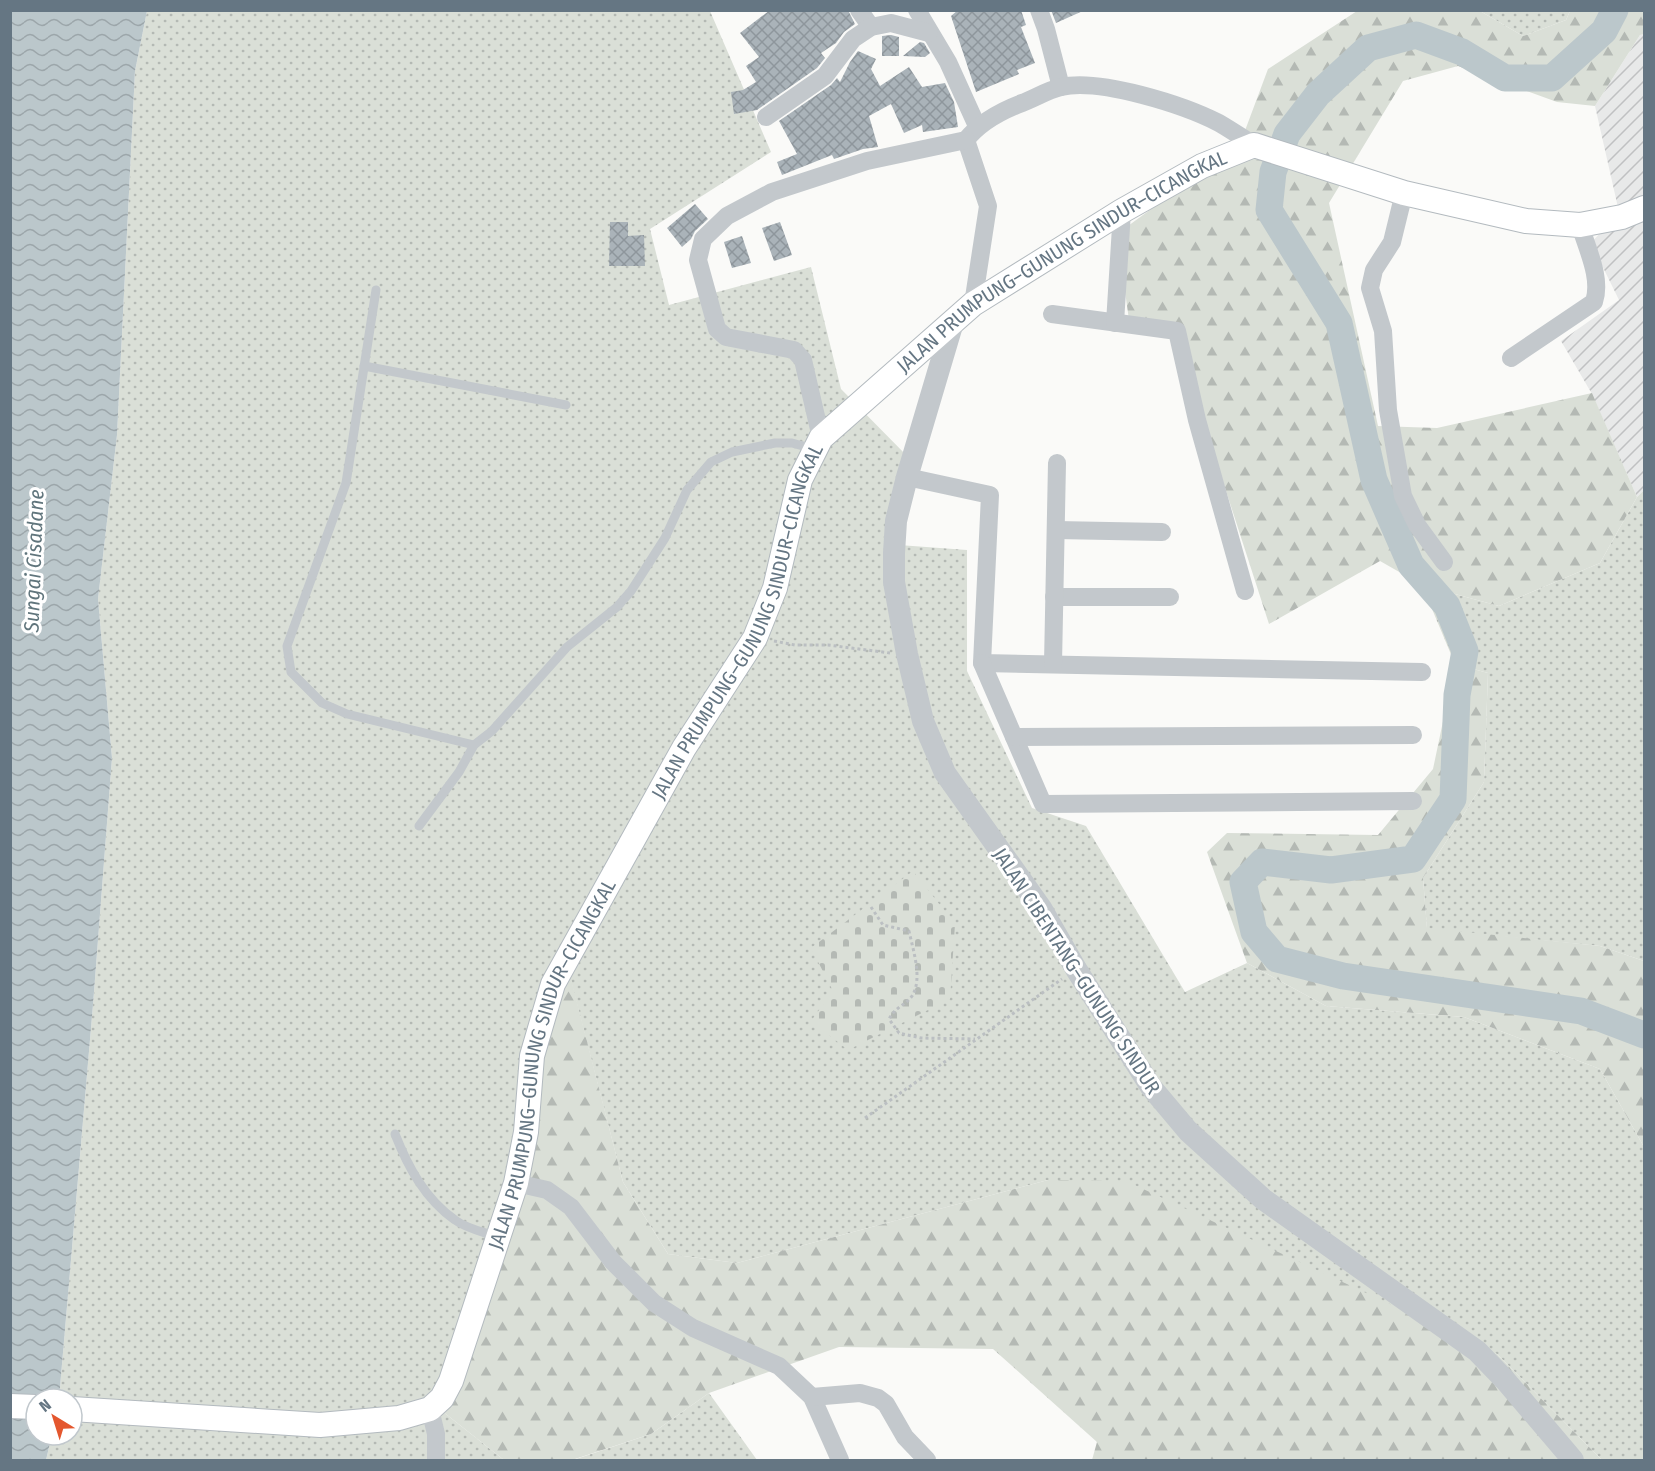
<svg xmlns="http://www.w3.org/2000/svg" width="1655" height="1471" font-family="'Fira Sans Condensed',sans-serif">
<defs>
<pattern id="industrial-furrows" width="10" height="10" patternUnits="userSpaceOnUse" patternTransform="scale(1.5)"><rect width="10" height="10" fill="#e8e9e9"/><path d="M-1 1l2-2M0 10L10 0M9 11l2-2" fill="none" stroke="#c0c1c2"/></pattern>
<pattern id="grass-dots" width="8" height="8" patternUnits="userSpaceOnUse" patternTransform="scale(1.5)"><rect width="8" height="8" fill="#dadfd7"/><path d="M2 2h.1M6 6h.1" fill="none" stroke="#b4b9b4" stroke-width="1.8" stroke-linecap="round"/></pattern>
<pattern id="forest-firs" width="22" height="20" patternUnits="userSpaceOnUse" patternTransform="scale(1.5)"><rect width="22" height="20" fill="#dadfd7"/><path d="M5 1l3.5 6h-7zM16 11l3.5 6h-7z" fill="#b4b9b4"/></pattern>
<pattern id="cemetery-stones" width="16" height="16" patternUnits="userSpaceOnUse" patternTransform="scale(1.5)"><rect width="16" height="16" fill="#dadfd7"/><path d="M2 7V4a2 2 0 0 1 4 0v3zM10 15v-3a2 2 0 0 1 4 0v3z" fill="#b4b9b4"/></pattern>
<pattern id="water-waves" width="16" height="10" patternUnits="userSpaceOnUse" patternTransform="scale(1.5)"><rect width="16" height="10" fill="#bbc7cb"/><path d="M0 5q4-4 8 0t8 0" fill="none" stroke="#9ca6aa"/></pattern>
<pattern id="building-cross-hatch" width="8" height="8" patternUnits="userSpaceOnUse" patternTransform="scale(1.5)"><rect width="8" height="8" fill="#aab3b9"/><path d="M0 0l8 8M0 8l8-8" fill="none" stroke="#8e969c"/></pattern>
</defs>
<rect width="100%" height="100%" fill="#fafaf8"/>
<polygon fill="url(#industrial-furrows)" points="1644,34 1644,490 1637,497 1592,394 1561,341 1619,300 1591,243 1619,212 1595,106 1640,35"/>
<g fill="url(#grass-dots)">
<polygon points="147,11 710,11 771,152 650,229 669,305 811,267 841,389 912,461 899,545 967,550 967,671 1032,808 1086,826 1185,992 1247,963 1326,1006 1464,1017 1600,1069 1644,1147 1644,1460 1602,1460 1497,1354 1048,1180 737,1263 668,1254 623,1182 569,973 437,1407 504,1460 46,1460 52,1435 72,1435 72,1399 59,1399 93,1005 112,758 98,599 117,435 135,71"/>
<polygon points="1480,11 1570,11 1566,20 1523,36"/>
<polygon points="1644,490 1644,961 1600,946 1427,929 1423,878 1484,782 1488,673 1455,664 1422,585 1499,606 1600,563 1637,497"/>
<polygon points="709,1393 757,1460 573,1460 651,1434"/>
</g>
<g fill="url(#forest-firs)">
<polygon points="1357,11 1480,11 1523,36 1566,20 1570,11 1644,11 1644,34 1640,35 1595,106 1557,102 1458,66 1403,81 1329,203 1378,426 1437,428 1592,393 1637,497 1600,563 1499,606 1422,585 1380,561 1269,624 1175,333 1129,320 1117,234 1240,144 1268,69"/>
<polygon points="1455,664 1488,673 1484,782 1423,878 1427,928 1600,946 1644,961 1644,1147 1600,1069 1464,1017 1326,1006 1247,963 1207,852 1227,833 1378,835 1433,769"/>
<polygon points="569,971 623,1182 668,1254 737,1263 1048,1180 1126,1181 1497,1354 1602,1460 1092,1460 1097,1442 993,1349 839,1347 709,1393 651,1434 572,1460 504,1460 437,1407"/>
</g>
<polygon fill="url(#cemetery-stones)" points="913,871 955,924 950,999 848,1050 811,1021 833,991 811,948"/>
<polygon fill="url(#water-waves)" points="11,10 147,11 135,71 117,435 98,599 112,758 93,1005 59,1399 36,1399 36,1435 52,1435 46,1460 11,1460"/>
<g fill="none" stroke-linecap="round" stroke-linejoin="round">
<polyline stroke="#bbc7cb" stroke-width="27" points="1615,10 1604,31 1552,78 1505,78 1462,52 1416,35 1368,48 1318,94 1287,134 1273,172 1269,210 1339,323 1374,480 1411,565 1447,606 1465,651 1457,695 1453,799 1413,859 1331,870 1262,862 1243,882 1254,932 1277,959 1343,976 1581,1011 1644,1035"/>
</g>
<g fill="url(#building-cross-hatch)">
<polygon points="770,10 848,10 855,24 844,32 836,43 821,53 825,58 817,68 757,110 734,114 731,92 743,90 756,82 746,66 759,57 740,33"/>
<polygon points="958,10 1021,10 1026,25 1021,27 1035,63 1017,70 1019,74 976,92 951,16"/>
<polygon points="1051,10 1085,10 1056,23"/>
<polygon points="891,35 899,37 899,56 882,56 882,36"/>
<polygon points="920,42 924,43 930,53 925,57 903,56"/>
<polygon points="858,51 876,59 871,69 880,86 909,67 922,87 945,83 954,102 958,127 923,132 922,125 904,133 891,104 869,116 878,147 863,149 834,159 832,155 782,175 777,162 797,154 779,121 831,85 837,78 840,82 850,62"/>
<polygon points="695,204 708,219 695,231 691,239 682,247 667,228"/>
<polygon points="610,222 628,222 628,236 644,235 645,266 609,266"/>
<polygon points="780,222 792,255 774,261 762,228"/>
<polygon points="742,236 751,263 732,268 724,242"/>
</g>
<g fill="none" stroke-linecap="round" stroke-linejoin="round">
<defs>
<g id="secondary">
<polyline points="10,1406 36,1407"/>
<path id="s1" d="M72 1409 320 1425 399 1418 430 1409 442 1398 451 1381 516 1183 526 1132 532 1056 553 984 684 748 755 638 775 588 800 480 821 438 973 304 1122 211 1202 166 1254 145 1404 193 1526 221 1580 225 1622 217 1644 208"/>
</g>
</defs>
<use href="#secondary" stroke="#b3babf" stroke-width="26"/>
<g stroke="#bbbfc2" stroke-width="3" stroke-dasharray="3 3" stroke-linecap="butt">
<polyline points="774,641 795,645 828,645 890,653"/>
<path d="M871 907 883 925 909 931C913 950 923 979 912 996 906 1005 896 1006 889 1019L899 1033 921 1038 975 1039"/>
<polyline points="865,1118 1062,979"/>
</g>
<g stroke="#c3c8cc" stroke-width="9">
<polyline points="376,290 346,483 287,646 291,672 322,703 347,714 474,745"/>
<polyline points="364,366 566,405"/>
<polyline points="419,826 459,772 474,745 492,731 567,647 617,607 631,591 665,538 687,490 711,462 732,452 775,443 792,443 814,449"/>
<path d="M395 1134C408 1167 425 1199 455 1220 467 1229 484 1232 498 1237"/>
</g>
<g stroke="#c3c8cc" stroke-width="18">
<polyline points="859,10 871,27"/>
<polyline points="917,10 948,62 977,126"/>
<polyline points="1039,10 1046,29 1061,87"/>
<polyline points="766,117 825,76 853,39 871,27 891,23 929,33"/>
<polyline points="1404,193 1392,242 1374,270 1370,288 1383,331 1388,410 1403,496 1417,525 1444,562"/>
<path d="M973 304 988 206 966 140C980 122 1001 111 1022 103 1035 98 1048 90 1061 87 1100 78 1184 105 1219 123 1231 130 1243 138 1254 145"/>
<polyline points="1052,314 1177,331 1197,420 1245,591"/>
<polyline points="1115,323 1122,211"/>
<path d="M1511 358 1594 302C1602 278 1587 249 1580 225"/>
<polyline points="821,438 803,360 794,350 726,337 717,329 698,260 703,239 727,216 772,192 867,161 966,140"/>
<polyline points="907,477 990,495 982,663 1422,672"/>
<polyline points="1056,530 1162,532"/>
<polyline points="1054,597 1170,597"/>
<polyline points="982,663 1043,804 1413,801"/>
<polyline points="1053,664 1057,463"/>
<polyline points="1014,737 1413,735"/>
<polyline points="516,1183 547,1190 571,1207 613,1262 654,1303 693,1328 779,1366 812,1397 840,1460"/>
<polyline points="812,1397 860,1393 878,1398 886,1404 905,1437 927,1460"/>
<polyline points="430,1409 436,1434 436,1460"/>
</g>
<polyline stroke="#c3c8cc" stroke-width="22" points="953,322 907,477 896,521 894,553 894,582 907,654 923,721 945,773 1041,908 1076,969 1151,1087 1188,1131 1263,1199 1477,1351 1505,1380 1573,1460"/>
<use href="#secondary" stroke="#fff" stroke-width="24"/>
</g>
<g text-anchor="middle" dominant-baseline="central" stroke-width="6" stroke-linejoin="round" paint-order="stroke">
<g font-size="20" fill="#657683" stroke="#fff">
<text stroke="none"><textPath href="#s1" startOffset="1720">JALAN PRUMPUNG–GUNUNG SINDUR–CICANGKAL</textPath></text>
<text stroke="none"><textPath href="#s1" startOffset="1216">JALAN PRUMPUNG–GUNUNG SINDUR–CICANGKAL</textPath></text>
<text transform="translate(1077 971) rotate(57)">JALAN CIBENTANG–GUNUNG SINDUR</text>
<text stroke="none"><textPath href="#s1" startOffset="730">JALAN PRUMPUNG–GUNUNG SINDUR–CICANGKAL</textPath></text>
</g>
<g font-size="21" font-style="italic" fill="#60757c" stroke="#fff">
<text transform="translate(34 561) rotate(-88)">Sungai Cisadane</text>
</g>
</g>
<rect width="1655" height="1471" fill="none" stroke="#657683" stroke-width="24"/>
<g transform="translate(54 1417) rotate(322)"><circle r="28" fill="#ffffff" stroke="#c1c8cd" stroke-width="1.5"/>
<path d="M0-4.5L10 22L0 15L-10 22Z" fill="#e4572e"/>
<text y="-9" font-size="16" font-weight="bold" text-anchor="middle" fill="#657683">N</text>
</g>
</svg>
